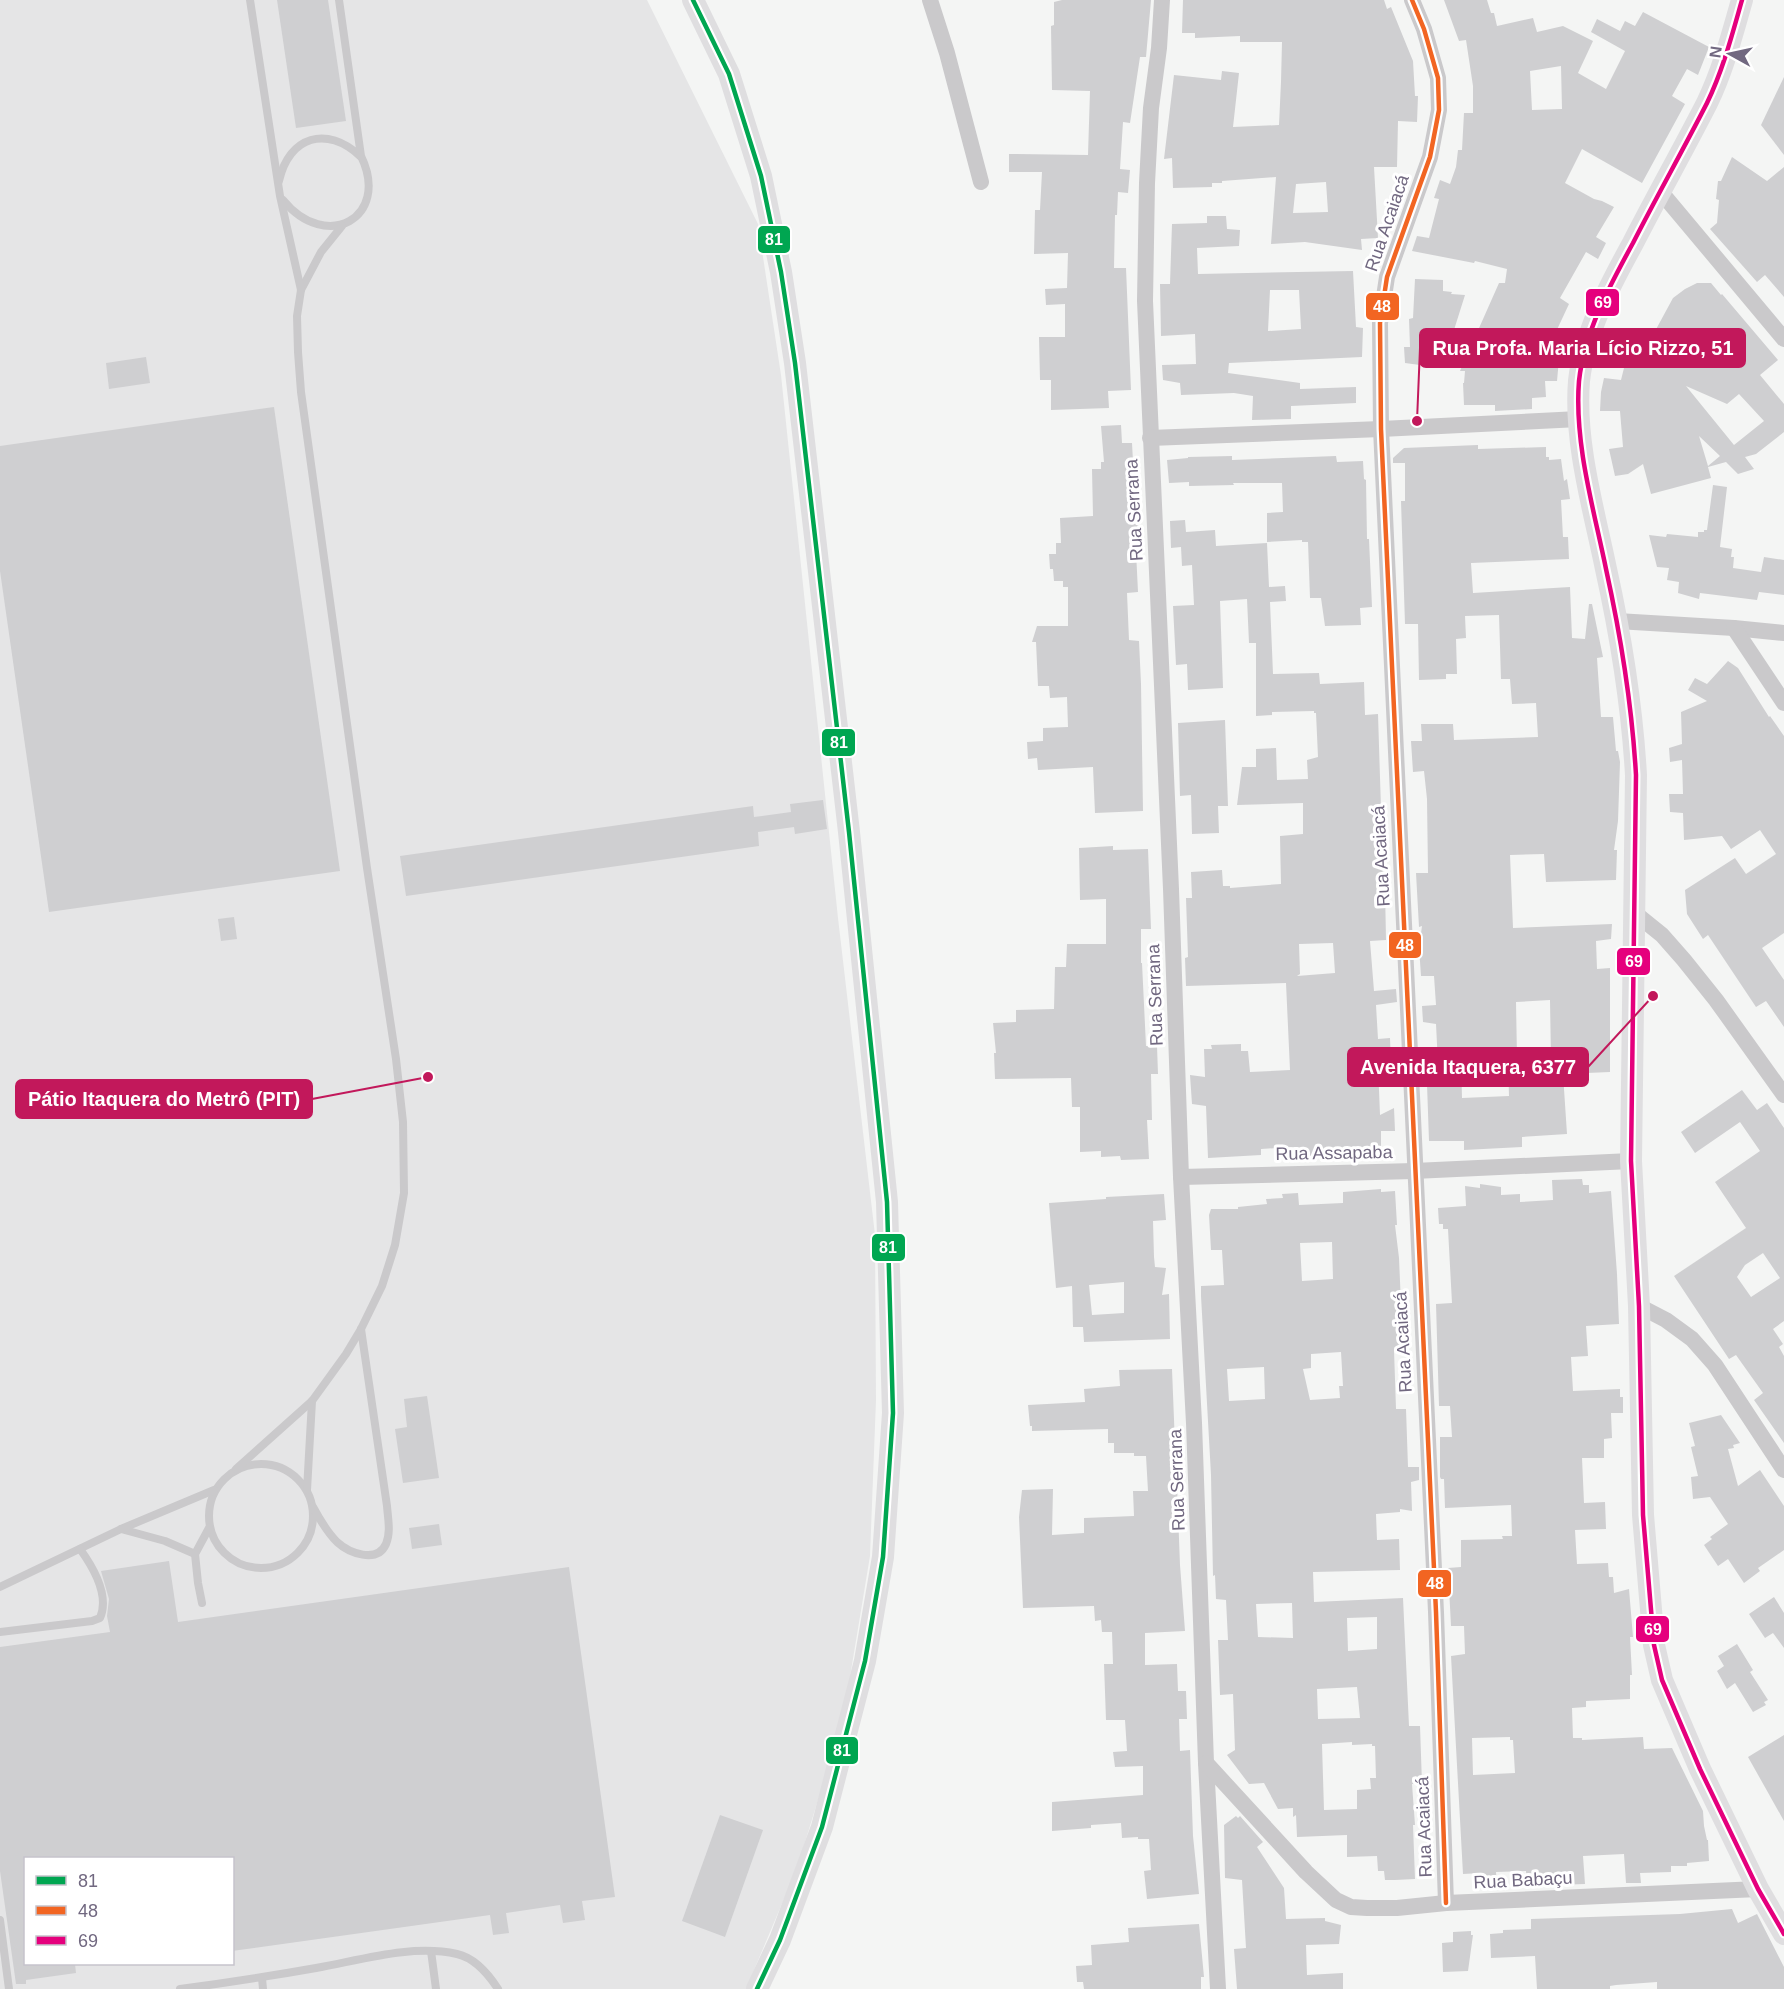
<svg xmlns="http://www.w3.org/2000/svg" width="1784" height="1989" font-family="Arial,sans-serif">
<rect width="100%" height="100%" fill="#f4f5f4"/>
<path fill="#e5e5e6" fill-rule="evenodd" d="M0 0H647L758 224 781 375 838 918 875 1235 876 1400 870 1556 843 1719 797 1868 746 1989H0ZM26 1858H232V1964H26Z"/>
<g fill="#cfcfd1" fill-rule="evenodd">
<polygon points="277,0 328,0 346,121 296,128"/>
<polygon points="1062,0 1151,0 1146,57 1140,57 1130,123 1123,122 1120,169 1130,170 1128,193 1118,192 1117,215 1115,215 1114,268 1126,268 1131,390 1108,391 1109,408 1051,410 1051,380 1040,380 1039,337 1065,337 1065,304 1046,305 1045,289 1067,288 1068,253 1034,254 1035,210 1040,210 1042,172 1009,172 1009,154 1088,155 1090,91 1052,90 1051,26 1054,25 1054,2"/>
<path d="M1183 0H1384L1387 9 1391 7 1413 61 1415 96H1418L1417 122 1398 121 1397 167H1374L1378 238 1361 239 1362 250 1305 242 1271 244 1276 177 1222 181V183H1212V187L1173 188 1172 158 1164 159 1174 75 1221 80 1222 71 1239 73 1233 127 1279 125 1281 82 1282 42H1240V36L1195 38V33H1182ZM1326 182 1328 212 1293 213 1296 184Z"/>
<path d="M1444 0H1487L1491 13H1494L1497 26 1533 18 1537 32 1563 26 1593 41 1578 73 1606 89 1625 51 1591 32 1597 19 1620 31 1625 21 1635 26 1643 12 1709 47 1698 75 1687 69 1672 96 1685 104 1642 183 1582 149 1565 183 1594 199 1602 201 1614 207 1596 237 1606 243 1598 259 1586 252 1560 298 1569 304 1554 336 1561 337 1557 381H1545L1546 397 1532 398V409L1495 411V405H1464L1463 383H1464L1465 371H1460L1499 283H1505L1507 269 1475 261 1474 263 1412 251 1417 236 1429 238 1439 199 1434 198 1440 180 1450 184 1456 167 1458 150H1462L1464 113H1473V86L1466 40 1459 41ZM1561 66 1562 109 1532 110 1530 71Z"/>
<polygon points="1784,77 1784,155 1761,125"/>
<polygon points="1732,157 1767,181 1784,167 1784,297 1765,275 1757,282 1710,229 1717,223 1719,200 1716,199 1718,181 1721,181"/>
<path d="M1207 216H1226L1227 229 1240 230 1239 246 1197 248 1198 274 1353 271 1356 327 1363 328 1362 357 1229 363 1228 373 1300 383V389L1356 387V403L1291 406V419L1252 420 1253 396 1234 393 1181 395 1180 383 1163 380 1162 365 1196 364 1195 334 1161 336 1160 284H1170L1172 224 1207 223ZM1270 290H1299L1301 329 1268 331Z"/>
<polygon points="1415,279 1443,280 1443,291 1452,292 1451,294 1465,295 1442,368 1405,363 1404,347 1410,347 1409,319 1413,318"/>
<path d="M1697 283H1711L1721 295 1722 294 1778 360 1760 375 1784 404V432L1756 454 1745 457 1754 469 1738 474 1726 462 1708 467 1711 478 1651 494 1643 464 1628 474 1615 476 1609 449 1623 447 1620 411H1600L1601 392 1604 378 1621 380 1625 364 1635 368 1673 298 1685 289ZM1686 386 1727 404 1739 394 1764 421 1734 445ZM1699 436 1720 456 1708 466Z"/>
<polygon points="146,357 150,383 109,389 106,363"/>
<polygon points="274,407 340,871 49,912 0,571 0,446"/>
<polygon points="1121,425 1122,443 1132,443 1134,480 1136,481 1136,513 1138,513 1139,531 1135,531 1138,592 1127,593 1129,640 1139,641 1141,684 1143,811 1095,813 1093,767 1038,770 1037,758 1028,759 1027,742 1043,741 1043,728 1068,727 1067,697 1050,698 1049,686 1038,686 1036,642 1032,642 1037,626 1068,626 1068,587 1063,587 1063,581 1054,581 1053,569 1050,569 1049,554 1056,554 1056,543 1061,543 1060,518 1093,516 1092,469 1101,469 1101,462 1104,462 1101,426"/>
<path d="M1478 445V449L1546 447V457H1549V460L1561 459 1564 481 1567 479 1570 499 1561 500 1563 537H1568L1569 559 1471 563 1473 593 1570 587 1572 638 1585 639 1589 604H1592L1603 657 1597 658 1601 717H1613L1616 751H1618L1620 762 1618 821 1614 850H1617L1616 880 1546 882 1544 854 1510 855 1513 928 1612 924 1611 939 1596 941 1597 969 1610 968V1072L1563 1074 1567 1134 1522 1137V1147L1464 1150V1141H1429L1427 1084H1439L1436 1024 1423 1022 1422 1006 1436 1005 1434 976H1421L1419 947 1422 926 1419 927 1416 873H1428L1427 799 1424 771 1413 772 1411 741H1422L1421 724H1453L1454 740 1538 737 1536 703 1512 704 1510 679H1501L1499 615 1465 616 1466 638 1456 639 1457 674H1446V679L1419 680 1418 624H1405L1401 501H1405V463H1393V458L1404 448ZM1550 1000 1551 1059 1519 1060 1508 1062 1509 1096 1462 1098 1461 1060 1517 1057 1516 1002Z"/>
<polygon points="1232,456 1232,460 1336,456 1337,462 1363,461 1364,479 1366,480 1367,539 1369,539 1372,607 1360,608 1361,625 1325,626 1321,598 1310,598 1308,542 1302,542 1302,540 1267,542 1267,513 1283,512 1282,483 1233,483 1234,485 1189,486 1189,482 1169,483 1167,460 1188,458 1188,457"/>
<polygon points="1713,485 1727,487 1720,547 1732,549 1731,557 1734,557 1733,568 1761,572 1764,557 1784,560 1784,595 1759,592 1757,600 1700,593 1699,599 1678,593 1679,582 1667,580 1669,568 1657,567 1649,535 1666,537 1667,534 1698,537 1698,532 1704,532 1704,530 1707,530"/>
<path d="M1185 520 1186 532 1215 530 1216 546 1267 543 1269 587 1285 586 1286 601 1270 602 1273 674 1319 673 1320 684 1364 682 1365 715 1378 714 1382 841H1380L1382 847 1383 889H1385L1386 940 1370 941 1374 991 1396 989 1397 1002 1376 1005 1378 1039 1390 1038 1391 1065 1378 1066 1380 1115 1394 1108 1395 1131H1381V1150H1375L1374 1153 1310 1156V1152L1295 1153V1147L1261 1149V1155L1208 1158 1206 1106 1192 1104 1190 1075 1205 1077 1204 1049H1212L1211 1045 1241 1044V1051H1248L1250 1072 1290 1070 1286 983 1186 986 1185 958 1188 957 1186 898H1192L1191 872 1222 870 1223 886H1230V888L1281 884 1280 836 1303 834V803L1237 805 1242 767H1256V749L1276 748 1277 780 1308 779 1307 760 1318 757 1316 713H1314V711L1272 712V715L1256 716V643H1249L1247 599 1220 601 1223 688 1188 690 1187 664 1176 665 1173 606 1194 605 1192 565 1182 566 1181 547 1171 548 1170 521ZM1333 943 1335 973 1297 976 1300 974 1299 944Z"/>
<polygon points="1728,661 1738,668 1769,717 1770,716 1784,736 1784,933 1762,948 1784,980 1784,1027 1766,1001 1756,1007 1708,935 1703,939 1687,914 1685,890 1735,858 1746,874 1776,854 1760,830 1731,849 1722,836 1684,840 1683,813 1670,812 1669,794 1683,794 1682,760 1670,762 1669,748 1682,744 1681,712 1707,701 1688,690 1695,678 1707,684"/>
<polygon points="1225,720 1228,806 1218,806 1219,833 1192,834 1191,795 1180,796 1178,723"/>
<polygon points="823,800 827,829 795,834 794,827 758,832 759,846 406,896 400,856 753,806 754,817 791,812 790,804"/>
<polygon points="1113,846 1113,850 1148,849 1151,929 1141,929 1141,963 1142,963 1146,1046 1157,1046 1158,1074 1151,1074 1152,1120 1147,1120 1149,1159 1121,1160 1120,1156 1101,1157 1101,1151 1080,1152 1080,1107 1072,1107 1071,1078 995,1079 994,1053 996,1053 993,1023 1016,1022 1016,1010 1054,1009 1055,967 1066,967 1067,944 1106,944 1106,899 1080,900 1079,848"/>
<polygon points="234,917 237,939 221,941 218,919"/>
<path d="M1742 1090 1757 1110 1767 1103 1784 1128V1321L1773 1329 1783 1344 1779 1347 1784 1356V1443L1754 1400 1763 1393 1736 1355 1729 1359 1674 1276 1746 1228 1715 1182 1760 1151 1740 1122 1695 1153 1681 1132ZM1763 1253 1780 1278 1751 1297 1737 1277 1745 1265Z"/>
<path d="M1582 1179 1583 1185H1589V1193L1611 1191 1617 1274 1619 1324 1586 1326 1588 1356 1571 1357 1573 1391 1620 1389V1397H1623V1413H1611L1612 1438 1604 1439V1458H1582L1584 1503 1605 1502 1606 1529 1575 1530 1577 1564 1608 1563 1609 1577H1613L1614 1593 1629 1589 1633 1637H1630L1632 1675H1630V1699L1586 1701V1707L1572 1708 1573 1738H1582V1740L1643 1737 1644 1749 1672 1748 1703 1811 1704 1826 1707 1840H1708L1709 1861 1687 1863V1866H1671V1872L1640 1873 1641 1883H1626L1624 1854 1583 1856 1585 1884 1527 1886 1526 1871 1496 1872 1497 1888 1482 1889 1481 1873 1463 1874 1451 1656 1465 1654 1464 1626H1451L1448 1568 1461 1567V1540L1503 1539 1502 1536H1512L1511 1505 1445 1508 1444 1479H1441L1440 1477V1437H1452L1450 1406H1439L1436 1304 1452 1303 1448 1229H1443V1224H1439L1438 1208 1466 1206 1465 1186 1480 1188V1184L1501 1187V1195L1520 1194V1202L1553 1200 1552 1180ZM1510 1737V1740H1513L1515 1773 1473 1775 1472 1738Z"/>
<path d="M1381 1189V1192L1395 1191 1397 1225H1395L1399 1258 1403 1350H1394L1396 1409H1406L1408 1467H1419V1480L1411 1482 1412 1511 1400 1509V1512L1376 1514 1377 1540 1399 1539 1400 1570 1313 1572 1314 1602 1403 1598 1409 1726H1420L1422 1784H1412L1415 1825H1413L1415 1879 1395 1880H1385L1384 1871H1378L1377 1856 1347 1857V1835L1297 1837 1296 1815 1293 1817V1808L1278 1809 1264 1783 1249 1784 1227 1755 1235 1750 1233 1694 1220 1695 1218 1640H1228L1226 1600 1216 1599 1215 1575 1213 1576 1211 1475 1201 1296V1286L1224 1285 1222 1250H1211L1209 1215 1211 1209H1238V1207L1267 1204 1266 1199 1283 1198 1282 1194 1298 1193 1299 1205 1343 1203V1192ZM1332 1242 1333 1279 1302 1281 1300 1243ZM1341 1352 1343 1386H1339L1340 1398 1310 1400 1303 1369 1311 1368V1354ZM1264 1367 1265 1399 1229 1401 1227 1369ZM1292 1603 1293 1638 1258 1637 1256 1604ZM1377 1617V1649L1348 1651 1347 1618ZM1357 1687 1360 1718 1318 1719 1317 1689ZM1352 1742V1745L1372 1744V1746H1375L1376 1778H1370L1371 1789 1357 1790V1809L1324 1810 1322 1744Z"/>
<path d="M1164 1194 1166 1220 1153 1221 1154 1257 1155 1267 1166 1268 1162 1295 1169 1294 1170 1339 1084 1342 1083 1327H1073L1072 1286 1056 1288 1049 1203 1106 1199V1197ZM1124 1282V1313L1092 1315 1089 1285Z"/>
<polygon points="1172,1369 1176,1470 1178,1470 1179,1486 1177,1486 1180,1565 1185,1631 1145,1633 1145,1665 1177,1664 1178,1691 1186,1691 1187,1719 1179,1719 1180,1751 1190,1750 1193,1836 1199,1894 1147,1899 1144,1871 1151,1870 1149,1839 1138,1839 1138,1837 1122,1838 1121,1823 1091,1825 1091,1828 1052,1831 1052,1802 1143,1795 1143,1766 1115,1767 1113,1752 1127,1751 1125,1720 1106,1720 1104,1664 1113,1664 1112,1632 1102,1632 1101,1620 1095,1621 1094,1606 1023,1608 1019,1517 1022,1490 1053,1489 1052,1535 1084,1533 1084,1518 1134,1516 1133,1491 1148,1491 1146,1456 1134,1456 1134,1453 1114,1453 1114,1443 1108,1443 1108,1429 1032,1431 1032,1426 1030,1426 1028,1405 1085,1402 1084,1389 1120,1386 1119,1370"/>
<polygon points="427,1396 439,1478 403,1483 395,1429 407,1427 404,1399"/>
<polygon points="1721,1415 1740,1443 1733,1445 1734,1448 1728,1449 1738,1486 1760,1470 1784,1506 1784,1550 1758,1568 1760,1571 1744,1583 1728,1559 1718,1566 1704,1545 1712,1539 1710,1537 1728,1524 1710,1497 1693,1499 1691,1477 1698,1476 1691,1447 1695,1446 1689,1423"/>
<polygon points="439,1524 442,1545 412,1549 409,1528"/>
<polygon points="169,1561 178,1622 569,1567 615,1897 582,1901 585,1920 563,1923 560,1905 506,1913 509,1933 493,1935 490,1915 232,1951 232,1858 26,1858 26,1964 75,1964 76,1973 26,1980 26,1984 16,1984 0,1871 0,1647 110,1632 107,1616 109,1599 101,1571"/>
<polygon points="1774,1597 1784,1613 1784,1648 1773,1633 1765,1638 1749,1614"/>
<polygon points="1737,1644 1753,1670 1750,1672 1768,1700 1764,1702 1766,1705 1753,1712 1735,1683 1727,1689 1717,1671 1724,1666 1718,1656"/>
<polygon points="1784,1735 1784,1821 1748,1757"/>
<polygon points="720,1815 763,1830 725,1937 682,1921"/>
<polygon points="1236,1816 1238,1818 1240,1816 1263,1842 1257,1847 1284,1888 1286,1919 1325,1918 1325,1921 1341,1925 1339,1944 1306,1945 1307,1975 1343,1973 1343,1989 1237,1989 1234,1949 1246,1948 1242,1880 1225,1878 1224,1825"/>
<polygon points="1732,1909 1738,1923 1757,1914 1784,1967 1784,1989 1657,1989 1657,1982 1616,1985 1610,1986 1610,1989 1537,1989 1535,1956 1491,1958 1490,1934 1503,1933 1503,1930 1531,1929 1531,1919 1680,1914"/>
<polygon points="1199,1924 1204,1977 1201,1977 1201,1989 1084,1989 1083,1982 1077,1982 1076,1966 1092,1965 1091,1945 1129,1942 1128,1928"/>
<polygon points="1471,1931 1471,1935 1473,1935 1468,1971 1443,1972 1442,1943 1453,1942 1453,1932"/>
</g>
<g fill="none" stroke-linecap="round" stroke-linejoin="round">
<g stroke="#cac9cb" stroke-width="8">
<path d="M279 181C289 136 327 125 360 156"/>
<path d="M283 200C326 253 391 218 361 156L339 0"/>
<polyline points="301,290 321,252 342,226"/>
<circle cx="261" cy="1516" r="52"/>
<polyline points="236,1469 312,1401 346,1354 361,1329 382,1286 395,1245 404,1193 403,1122 396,1059 367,868 301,392 298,352 297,316 301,290 280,196 250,0"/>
<polyline points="307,1490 312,1401"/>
<path d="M313 1507C320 1520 327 1532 337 1542 349 1553 377 1564 386 1544 391 1532 388 1519 387 1506L361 1329"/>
<polyline points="121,1529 165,1541 195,1554"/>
<polyline points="0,1587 121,1529 214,1490"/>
<polyline points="202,1603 198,1583 195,1554 209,1528"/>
<path d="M0 1632 92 1621 100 1618C110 1595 93 1567 80 1549"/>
<polyline points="0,1920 9,1989"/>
<polyline points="431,1951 436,1989"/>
<polyline points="262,1978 263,1989"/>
<path d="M180 1989C225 1983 271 1976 316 1968 361 1960 412 1944 457 1954 475 1958 489 1975 498 1989"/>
</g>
<g stroke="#cac9cb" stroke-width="16">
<polyline points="930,0 947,53 981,182"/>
<polyline points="1162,0 1159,48 1151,108 1147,183 1145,301 1171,889 1181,1177 1194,1423 1206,1763 1218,1989"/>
<polyline points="1412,0 1424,29 1438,78 1439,110 1430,157 1387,277 1380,323 1381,429 1436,1612 1446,1903"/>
<polyline points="1660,191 1784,339"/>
<polyline points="1150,438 1381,429 1579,419"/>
<polyline points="1617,621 1734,628 1784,633"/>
<polyline points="1734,628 1784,703"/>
<polyline points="1636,914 1662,935 1684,960 1716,1000 1784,1095"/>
<polyline points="1181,1177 1414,1171 1631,1161"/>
<polyline points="1639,1306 1666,1320 1692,1339 1715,1365 1784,1470"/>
<polyline points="1206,1763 1306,1872 1336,1900 1351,1907 1367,1908 1397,1908 1446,1903 1758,1889"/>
</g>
<g stroke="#dfdee0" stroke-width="22">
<polyline points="693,0 729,74 761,176 781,272 795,363 849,832 887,1202 893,1413 883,1557 865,1661 822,1827 780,1940 757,1989"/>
<path d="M1742 0C1732 35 1723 70 1707 103 1683 150 1657 196 1633 243 1610 285 1584 333 1579 381 1574 443 1594 510 1606 569 1621 637 1632 706 1636 775L1631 1161 1639 1306 1643 1515 1654 1645 1662 1680 1700 1769 1758 1889 1784 1934"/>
</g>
<defs>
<polyline id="bus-1" points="693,0 729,74 761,176 781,272 795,363 849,832 887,1202 893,1413 883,1557 865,1661 822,1827 780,1940 757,1989"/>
<polyline id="bus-2" points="1412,0 1424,29 1438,78 1439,110 1430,157 1387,277 1380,323 1381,429 1436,1612 1446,1903"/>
<path id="bus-3" d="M1742 0C1732 35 1723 70 1707 103 1683 150 1657 196 1633 243 1610 285 1584 333 1579 381 1574 443 1594 510 1606 569 1621 637 1632 706 1636 775L1631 1161 1639 1306 1643 1515 1654 1645 1662 1680 1700 1769 1758 1889 1784 1934"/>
</defs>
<use href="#bus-1" stroke="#fff" stroke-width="9"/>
<use href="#bus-2" stroke="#fff" stroke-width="9"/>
<use href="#bus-3" stroke="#fff" stroke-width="9"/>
<use href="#bus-1" stroke="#00a651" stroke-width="4.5"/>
<use href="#bus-2" stroke="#f26522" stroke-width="4.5"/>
<use href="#bus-3" stroke="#e5007d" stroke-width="4.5"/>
</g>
<g text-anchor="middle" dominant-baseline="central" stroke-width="6" stroke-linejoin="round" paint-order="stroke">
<g font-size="18" fill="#716880" stroke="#fff">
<text transform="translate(1387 223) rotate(-71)">Rua Acaiacá</text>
<text transform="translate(1134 510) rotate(-93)">Rua Serrana</text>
<text transform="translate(1381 856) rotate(-93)">Rua Acaiacá</text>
<text transform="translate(1155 995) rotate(-92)">Rua Serrana</text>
<text transform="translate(1334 1153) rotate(-1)">Rua Assapaba</text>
<text transform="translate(1403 1342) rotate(-93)">Rua Acaiacá</text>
<text transform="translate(1177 1480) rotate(-92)">Rua Serrana</text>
<text transform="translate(1424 1827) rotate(-92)">Rua Acaiacá</text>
<text transform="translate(1523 1880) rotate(-3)">Rua Babaçu</text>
</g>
</g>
<path fill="none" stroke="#c2185b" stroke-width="2" d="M1417 421L1420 348M1653 996L1588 1067M428 1077L312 1099"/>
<g fill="#c2185b" stroke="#fff" stroke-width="2">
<circle cx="1417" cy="421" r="6"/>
<circle cx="1653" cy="996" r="6"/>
<circle cx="428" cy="1077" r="6"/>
</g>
<g fill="#c2185b" stroke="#c2185b" stroke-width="2">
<rect x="1420" y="329" width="325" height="38" rx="6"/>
<rect x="1348" y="1048" width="240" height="38" rx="6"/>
<rect x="16" y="1080" width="296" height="38" rx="6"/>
</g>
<g font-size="20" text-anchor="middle" font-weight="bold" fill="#fff">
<text x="1583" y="355">Rua Profa. Maria Lício Rizzo, 51</text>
<text x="1468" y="1074">Avenida Itaquera, 6377</text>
<text x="164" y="1106">Pátio Itaquera do Metrô (PIT)</text>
</g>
<g stroke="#fff" stroke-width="2">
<rect x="757" y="225" width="34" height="29" rx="6" fill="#00a651"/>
<rect x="1585" y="288" width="35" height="29" rx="6" fill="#e5007d"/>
<rect x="1365" y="292" width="35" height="29" rx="6" fill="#f26522"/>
<rect x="821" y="728" width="35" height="29" rx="6" fill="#00a651"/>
<rect x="1388" y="931" width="34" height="28" rx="6" fill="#f26522"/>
<rect x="1616" y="947" width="35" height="29" rx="6" fill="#e5007d"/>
<rect x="871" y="1233" width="35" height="29" rx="6" fill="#00a651"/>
<rect x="1417" y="1569" width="35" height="29" rx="6" fill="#f26522"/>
<rect x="1635" y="1615" width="35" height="28" rx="6" fill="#e5007d"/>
<rect x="825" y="1736" width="34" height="29" rx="6" fill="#00a651"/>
</g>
<g font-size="16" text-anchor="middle" font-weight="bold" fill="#fff">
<text x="774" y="245">81</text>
<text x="1603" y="308">69</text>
<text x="1382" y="312">48</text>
<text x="839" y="748">81</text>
<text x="1405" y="951">48</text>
<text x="1634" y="967">69</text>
<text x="888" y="1253">81</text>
<text x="1435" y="1589">48</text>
<text x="1653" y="1635">69</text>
<text x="842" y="1756">81</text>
</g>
<rect x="24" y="1857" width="210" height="108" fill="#ffffff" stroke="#c6c3cc" stroke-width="1.5"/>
<rect x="36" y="1876" width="30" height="9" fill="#00a651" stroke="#c6c3cc" stroke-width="1.5"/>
<text x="78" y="1887" font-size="18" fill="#716880">81</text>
<rect x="36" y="1906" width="30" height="9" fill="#f26522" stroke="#c6c3cc" stroke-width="1.5"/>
<text x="78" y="1917" font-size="18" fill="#716880">48</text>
<rect x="36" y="1936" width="30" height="9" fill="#e5007d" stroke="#c6c3cc" stroke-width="1.5"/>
<text x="78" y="1947" font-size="18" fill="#716880">69</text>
<g transform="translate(1730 54) rotate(278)" stroke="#ffffff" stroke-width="4.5" paint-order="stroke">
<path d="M0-4.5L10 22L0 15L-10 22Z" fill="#716880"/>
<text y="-9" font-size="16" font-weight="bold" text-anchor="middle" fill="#716880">N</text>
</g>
</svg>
